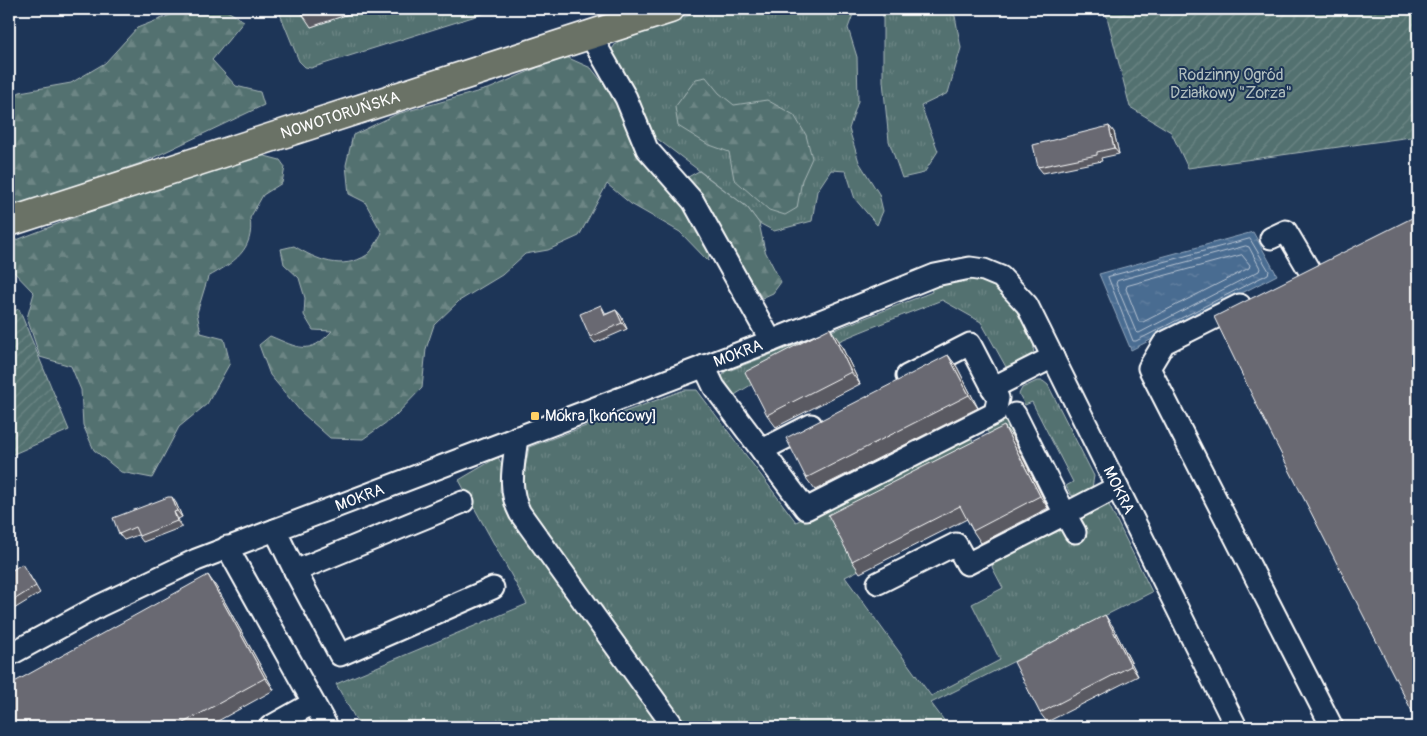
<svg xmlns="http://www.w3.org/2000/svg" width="1427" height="736" font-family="Pangolin,sans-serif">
<defs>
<pattern id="grass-tufts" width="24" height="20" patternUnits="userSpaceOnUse" patternTransform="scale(1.25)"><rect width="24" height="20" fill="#537170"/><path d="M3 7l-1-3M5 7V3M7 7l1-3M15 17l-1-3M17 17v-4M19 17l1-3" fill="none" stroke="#6d8685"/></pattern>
<pattern id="forest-firs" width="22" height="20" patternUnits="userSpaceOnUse" patternTransform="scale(1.25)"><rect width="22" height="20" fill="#537170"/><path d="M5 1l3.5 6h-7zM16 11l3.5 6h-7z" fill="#6d8685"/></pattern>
<pattern id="garden-furrows" width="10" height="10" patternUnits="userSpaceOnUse" patternTransform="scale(1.25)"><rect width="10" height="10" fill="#537170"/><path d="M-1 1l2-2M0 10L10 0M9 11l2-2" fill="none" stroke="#6d8685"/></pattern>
<pattern id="water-ripples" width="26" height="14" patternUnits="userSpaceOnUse" patternTransform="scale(1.25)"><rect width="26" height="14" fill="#4a6c91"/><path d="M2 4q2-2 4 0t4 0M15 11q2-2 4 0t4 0" fill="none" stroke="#6582a2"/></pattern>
</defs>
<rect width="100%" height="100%" fill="#1d3557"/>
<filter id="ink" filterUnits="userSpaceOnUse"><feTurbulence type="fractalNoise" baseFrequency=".02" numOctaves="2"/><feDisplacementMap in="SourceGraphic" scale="10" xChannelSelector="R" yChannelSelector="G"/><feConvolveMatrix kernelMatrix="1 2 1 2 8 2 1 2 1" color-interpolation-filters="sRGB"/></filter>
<g filter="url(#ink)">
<g fill="url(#grass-tufts)" stroke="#a9b8b8">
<polygon points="278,9 304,9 311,27 363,9 498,9 311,68 305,67 299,61"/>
<polygon points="711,9 855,9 848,28 857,57 858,101 849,129 859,162 879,194 883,211 877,225 855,199 846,171 831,170 817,191 812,221 774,231 759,223 747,207 651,134 610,52 622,35"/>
<polygon points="883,9 944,9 955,16 961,48 948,93 921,106 938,151 924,173 902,178 889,141 883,81"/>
<path d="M966 279C975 280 984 280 992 285 1008 293 1042 338 1032 356 1028 363 1016 366 1009 369L1006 367 981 322 942 300C870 328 795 355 730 398L721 378 729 366 731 370 932 292 931 287Z"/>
<polygon points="1037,381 1043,381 1048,385 1094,476 1092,488 1075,496 1071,495 1066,486 1073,482 1032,402 1025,405 1019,394 1022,388"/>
<polygon points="684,390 697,390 796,522 969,434 980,454 859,570 845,577 931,696 1000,660 972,604 1003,588 992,567 995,559 1108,503 1152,592 931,703 949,727 685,727 525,506 521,489 529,447"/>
<polygon points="1009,417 1041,481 1037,483 1013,438 995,447 986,429"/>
<polygon points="498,457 502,465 500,491 510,512 666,727 360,727 336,684 527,604 459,480"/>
</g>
<g fill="url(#forest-firs)" stroke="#a9b8b8">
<polygon points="186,9 224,9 244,21 212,60 236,86 260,92 264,105 144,162 9,209 9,98 20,92 71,83 105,63 137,28"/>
<path d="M564 56 591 68 616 99 644 163 679 200 710 249 708 261 680 232 631 204 607 184 579 236 548 250 525 254 502 275 459 301 434 325 426 349 422 388 394 417 363 439 330 438 301 412 270 375 259 345 270 336C299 348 309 356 332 331L313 330 304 315 305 298 299 278 284 264 281 249 294 246C317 260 342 271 367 255 373 251 378 239 382 233L365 202 349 194 346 165 353 135 397 114 491 88Z"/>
<polygon points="706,77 719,93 734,105 767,100 794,115 806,135 812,158 802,180 797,208 785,215 769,210 734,179 729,152 707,144 678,126 675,107 696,79"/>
<path d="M261 155 280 160 285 167 282 183 263 195 250 218C255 250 233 263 208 277L197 313 201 333 224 339 230 363 207 404 179 427 152 478 121 472 94 450 83 425 81 390 71 366 40 357 27 318 34 293 9 267V243L160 184Z"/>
<path d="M699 171 747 207 759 223 765 251 781 282 773 293 762 298C736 258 715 216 688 177Z"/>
</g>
<g fill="url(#garden-furrows)" stroke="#a9b8b8">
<polygon points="1105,9 1418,9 1418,136 1188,168 1171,132 1130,107"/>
<polygon points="19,309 69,430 9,456 9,313"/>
</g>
<polygon fill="url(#water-ripples)" stroke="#92a7bd" points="1253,232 1277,275 1131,350 1099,274"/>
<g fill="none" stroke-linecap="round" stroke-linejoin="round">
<g stroke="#b7c4d3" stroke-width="1">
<polygon points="1250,239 1269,271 1268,274 1136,341 1133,341 1108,277"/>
<polygon points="1246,246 1249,247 1260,268 1259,271 1139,333 1136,332 1116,284 1117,281"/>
<polygon points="1242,255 1250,265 1249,268 1143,322 1139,322 1126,289 1127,286"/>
</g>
<defs>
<g id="minor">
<polyline points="590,35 626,98 647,149 693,201 771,341"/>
<polyline points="1271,238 1286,231 1309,270"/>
<polyline points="1240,305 1164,343 1149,368 1332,727"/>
<polyline points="704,366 714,387 806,509 995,413 998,398 970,344 907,376"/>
<polyline points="992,388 1053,357"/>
<polyline points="1015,414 1065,514 1117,487"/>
<path d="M517 437C514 464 507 488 520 513L674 727"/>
<polyline points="762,450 811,425"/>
<polyline points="275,530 295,571 463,502"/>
<polyline points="227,547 327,727"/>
<polyline points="295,571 340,655 493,588"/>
<polyline points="878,583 956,544 967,564 1065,514 1075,532"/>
<path id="s1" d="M9 655 99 606 196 560 771 341 935 275 970 268 984 270 1001 277 1027 305 1236 727"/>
<polyline points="270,727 313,703"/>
</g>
<g id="major">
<path id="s2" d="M9 222 670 9"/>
</g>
</defs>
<use href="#minor" stroke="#fff" stroke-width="25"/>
<use href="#major" stroke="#fff" stroke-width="31"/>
<use href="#minor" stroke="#1d3557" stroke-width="21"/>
<use href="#major" stroke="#6a7266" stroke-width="28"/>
</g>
<g fill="#5a5a62" stroke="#fff">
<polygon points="300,9 363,9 311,27 303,15"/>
<polygon points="1109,126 1114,132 1119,154 1101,158 1102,161 1043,173 1038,167"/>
<polygon points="601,305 606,314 616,310 621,316 627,329 595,343 590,337"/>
<polygon points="839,341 860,384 776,427 767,415"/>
<polygon points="948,355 957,367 978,408 815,490 806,478"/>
<polygon points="1013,438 1048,508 981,543 973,531 967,519 860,573 852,561"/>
<polygon points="176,503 182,517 178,519 182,527 143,542 138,535 124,540 119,534"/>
<polygon points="27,571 40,593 9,612 9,572"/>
<polygon points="217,588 274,690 207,727 9,727"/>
<polygon points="1112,625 1138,676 1047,722 1040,713"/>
</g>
<g fill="#4a4a50" stroke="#fff">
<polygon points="1109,126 1114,132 1119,154 1114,148"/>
<polygon points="616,310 621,316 627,329 622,323"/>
<polygon points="830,328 839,341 860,384 851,372"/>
<polygon points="948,355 957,367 978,408 969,395"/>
<polygon points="1004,426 1013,438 1048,508 1040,496"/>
<polygon points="172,497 176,503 182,517 177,511"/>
<polygon points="174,512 178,519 182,527 177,521"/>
<polygon points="208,575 217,588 274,690 265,678"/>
<polygon points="1105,615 1112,625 1138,676 1131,666"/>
</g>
<g fill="#696972" stroke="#fff">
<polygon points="300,9 321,9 303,15"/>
<polygon points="1109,126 1114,148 1097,152 1097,155 1038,167 1033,145"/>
<polygon points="1418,215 1418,723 1269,430 1214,317"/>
<polygon points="601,305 605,315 616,310 622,323 590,337 580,314"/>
<polygon points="830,328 851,372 767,415 745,372"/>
<polygon points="948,355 969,395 806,478 786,438"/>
<polygon points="1004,426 1040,496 973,531 960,506 852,561 828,515"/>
<polygon points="168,497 172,497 177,511 174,512 177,521 139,536 135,527 119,534 113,518"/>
<polygon points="22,564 36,586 9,603 9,572"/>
<polygon points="208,575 265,678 176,727 9,727 9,685"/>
<polygon points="1105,615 1131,666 1040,713 1014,662"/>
</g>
</g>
<rect fill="#ffd166" stroke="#1d3557" stroke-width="2" x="530" y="411" width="10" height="10" rx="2.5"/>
<g text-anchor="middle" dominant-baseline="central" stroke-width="4" stroke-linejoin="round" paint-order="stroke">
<g font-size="16" fill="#b2bfbf" stroke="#1d3557">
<text x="1231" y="75">Rodzinny Ogród<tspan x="1231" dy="18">Działkowy "Zorza"</tspan></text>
</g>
<g font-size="16" fill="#fff" stroke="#1d3557">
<text stroke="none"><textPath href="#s2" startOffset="348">NOWOTORUŃSKA</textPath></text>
<text stroke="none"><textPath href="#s1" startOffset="790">MOKRA</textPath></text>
<text stroke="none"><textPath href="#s1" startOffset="1315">MOKRA</textPath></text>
<text stroke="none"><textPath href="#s1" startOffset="385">MOKRA</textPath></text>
</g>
<g font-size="16" fill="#fff" stroke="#1d3557" text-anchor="start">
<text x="545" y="416">Mokra [końcowy]</text>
</g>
</g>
<rect width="1427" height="736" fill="none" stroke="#1d3557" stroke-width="30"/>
<rect x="15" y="15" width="1397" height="706" fill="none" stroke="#fff" stroke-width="2" filter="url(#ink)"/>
</svg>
